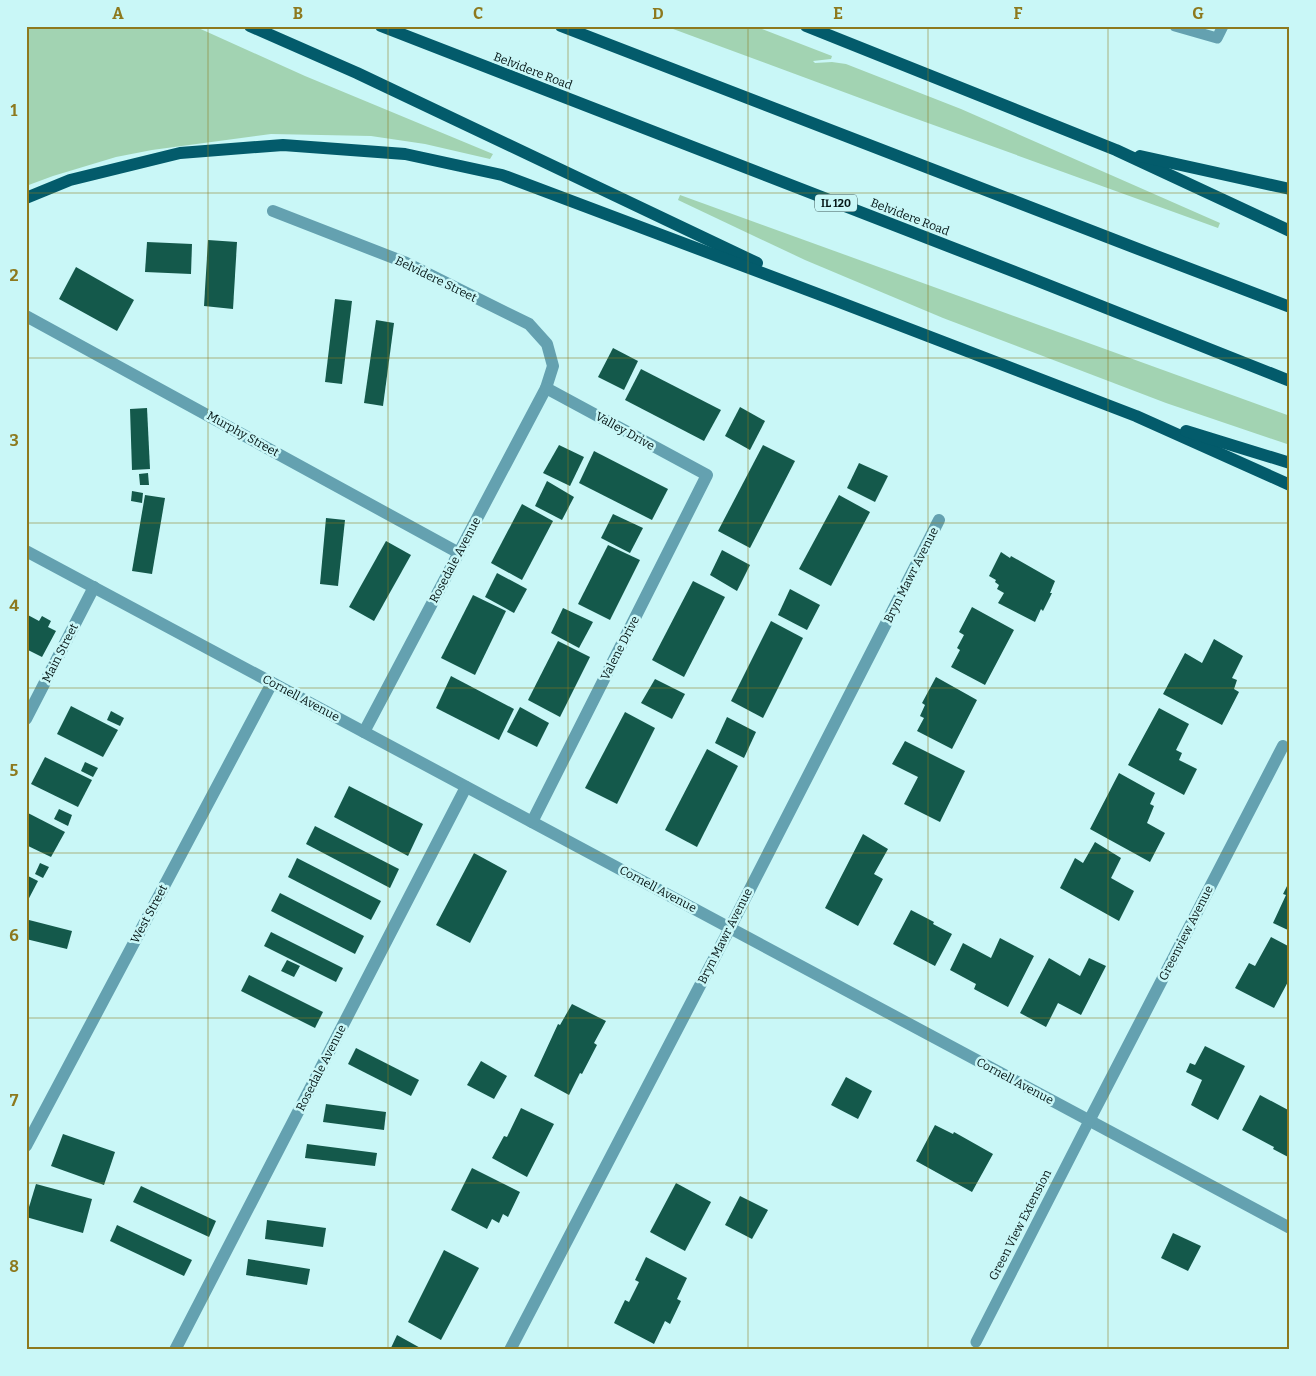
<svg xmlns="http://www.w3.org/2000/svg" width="1316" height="1376" font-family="Bitter,serif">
<rect width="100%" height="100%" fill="#c9f7f7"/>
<g fill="#a2d3b2">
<polygon points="26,26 194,26 305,76 493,154 490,159 425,144 371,136 271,134 152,150 116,157 53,176 26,186"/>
<polygon points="665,26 754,26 832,56 831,59 813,61 815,63 832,62 846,64 961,109 1220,223 1218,228 903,114"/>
<polygon points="680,195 1290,416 1290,445 1166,403 943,318 805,260 678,200"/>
</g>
<g fill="#14594b">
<polygon points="208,240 237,242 233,309 204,306"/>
<polygon points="147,242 192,244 191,274 145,272"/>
<polygon points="76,267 134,300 117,331 59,299"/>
<polygon points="335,299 352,301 342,384 325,382"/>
<polygon points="376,320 394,323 383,406 364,403"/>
<polygon points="613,348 638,361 624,390 598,377"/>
<polygon points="641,369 721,410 704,441 625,400"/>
<polygon points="740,407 765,421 750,450 725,436"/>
<polygon points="147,408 150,469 132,470 130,409"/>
<polygon points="559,445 584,457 570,486 543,473"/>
<polygon points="763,445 795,461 750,548 718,531"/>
<polygon points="594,451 668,489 652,520 579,483"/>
<polygon points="859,463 888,476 875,502 847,488"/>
<polygon points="148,473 149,485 140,485 139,474"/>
<polygon points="547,481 574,497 562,520 535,506"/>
<polygon points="132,491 143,493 142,503 131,501"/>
<polygon points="145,495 165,498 152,574 132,571"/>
<polygon points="839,495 870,512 831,586 799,569"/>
<polygon points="522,504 553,521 522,580 491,563"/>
<polygon points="613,514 643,528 630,553 601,538"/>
<polygon points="326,518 345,520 338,586 320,584"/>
<polygon points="386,541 411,555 374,621 349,607"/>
<polygon points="608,545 640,560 610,620 578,604"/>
<polygon points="722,550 750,565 737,591 710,575"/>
<polygon points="1001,552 1010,558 1011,556 1055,581 1050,593 1052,593 1043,611 1041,609 1035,622 998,603 1004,593 997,589 999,585 995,582 996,580 989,576"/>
<polygon points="497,573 527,589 514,613 485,597"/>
<polygon points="693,581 725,597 684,677 652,660"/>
<polygon points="790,589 820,605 807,630 778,615"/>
<polygon points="473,595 506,611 475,675 441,658"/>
<polygon points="972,607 1014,630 985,685 951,667 960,650 957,648 964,635 959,632"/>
<polygon points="563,608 593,622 579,648 551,633"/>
<polygon points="26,614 39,621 42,616 51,621 48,627 56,631 42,657 26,649"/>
<polygon points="771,621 803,638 763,718 731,701"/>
<polygon points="1214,639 1243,656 1232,678 1237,680 1234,689 1239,692 1222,725 1163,694 1185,653 1202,663"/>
<polygon points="558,641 590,657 560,717 528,700"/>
<polygon points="451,676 514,709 499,740 436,708"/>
<polygon points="936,677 977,700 952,749 917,731 924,718 920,716 925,705 922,703"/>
<polygon points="655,679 685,694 672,719 641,703"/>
<polygon points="71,706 118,730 103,757 57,734"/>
<polygon points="520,707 549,723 537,747 507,732"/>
<polygon points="1159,708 1189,724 1176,750 1182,753 1179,760 1197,769 1184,795 1128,765"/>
<polygon points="111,711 124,718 120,726 107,720"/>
<polygon points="625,712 655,728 617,804 585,788"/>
<polygon points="727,717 756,732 744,758 715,743"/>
<polygon points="905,741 965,771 940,822 904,804 918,777 892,764"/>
<polygon points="707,749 738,766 697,847 665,830"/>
<polygon points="45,757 92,780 78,807 31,784"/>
<polygon points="85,762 98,768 93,777 81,771"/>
<polygon points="1119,773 1155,793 1150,804 1154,806 1147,823 1165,833 1150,862 1090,829"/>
<polygon points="349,786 423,824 408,856 334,817"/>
<polygon points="59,809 72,815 68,826 54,819"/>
<polygon points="26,812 65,832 51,857 26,845"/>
<polygon points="315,826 399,869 390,888 306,844"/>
<polygon points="863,834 888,849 874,874 883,879 858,926 825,908"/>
<polygon points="1095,842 1121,858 1111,878 1134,891 1119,921 1060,888 1075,858 1083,863"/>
<polygon points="474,853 507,871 470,943 436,925"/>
<polygon points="297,858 381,901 371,920 288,877"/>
<polygon points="40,863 49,867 43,878 35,874"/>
<polygon points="26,875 38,881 26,904"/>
<polygon points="1290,880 1290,931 1273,923 1286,895 1283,894"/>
<polygon points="280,893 364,936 355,954 271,911"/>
<polygon points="911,910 934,922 933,924 952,934 935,966 893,944"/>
<polygon points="29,920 72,931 67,949 26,939 26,929"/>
<polygon points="271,932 343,968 336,982 264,946"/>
<polygon points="1271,937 1290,947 1290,978 1274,1008 1235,988 1249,963 1255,966"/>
<polygon points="1000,938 1034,956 1008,1007 974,989 976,984 950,970 963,943 991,958"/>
<polygon points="1049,958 1080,976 1089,958 1106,966 1081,1015 1058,1003 1046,1027 1020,1013"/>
<polygon points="287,960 300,966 294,977 281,971"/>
<polygon points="249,975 323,1012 315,1028 241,991"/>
<polygon points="572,1004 606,1021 594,1043 597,1045 582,1074 580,1073 569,1095 534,1076 558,1024 560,1025"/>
<polygon points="1205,1046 1245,1066 1218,1120 1191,1105 1202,1080 1186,1072 1190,1063 1195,1065"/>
<polygon points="356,1048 419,1080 411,1096 348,1064"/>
<polygon points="481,1061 507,1076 494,1099 467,1085"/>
<polygon points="846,1077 872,1091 858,1119 831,1105"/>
<polygon points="1260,1095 1290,1111 1290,1158 1273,1149 1274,1147 1242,1130"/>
<polygon points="326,1104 386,1112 384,1130 323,1122"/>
<polygon points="521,1108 554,1124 527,1177 492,1158 504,1136 507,1137"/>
<polygon points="935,1125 953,1134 954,1132 993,1154 972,1192 916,1161"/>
<polygon points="63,1134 115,1152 104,1185 51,1166"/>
<polygon points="307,1144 377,1153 375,1166 305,1158"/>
<polygon points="472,1168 520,1192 508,1217 503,1214 499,1223 492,1219 487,1229 451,1210"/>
<polygon points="676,1183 711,1202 685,1251 650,1232"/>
<polygon points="36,1184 92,1199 83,1233 26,1217"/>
<polygon points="141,1186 216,1221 209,1237 133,1202"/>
<polygon points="740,1196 768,1210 752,1239 725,1225"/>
<polygon points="267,1220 326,1228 323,1247 265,1239"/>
<polygon points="117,1225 192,1260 184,1276 110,1241"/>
<polygon points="1173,1233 1201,1246 1188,1271 1161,1258"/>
<polygon points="444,1250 479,1268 441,1340 408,1322"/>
<polygon points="646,1257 687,1278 677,1299 681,1301 670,1324 665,1321 654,1344 614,1323 625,1300 629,1302 639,1282 635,1280"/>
<polygon points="248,1259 310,1269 307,1285 246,1275"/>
<polygon points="397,1335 424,1350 390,1350"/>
</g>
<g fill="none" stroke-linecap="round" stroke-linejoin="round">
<g stroke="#64a1b0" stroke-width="11">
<polyline points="1175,26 1217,38 1223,26"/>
<polyline points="976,1342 1089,1121"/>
</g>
<g stroke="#64a1b0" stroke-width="12">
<polyline points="273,211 404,262 529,324 547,344 553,366 546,388 364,732"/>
<polyline points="26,316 459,553"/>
<polyline points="26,551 1290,1228"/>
<polyline points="26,719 94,587"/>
<polyline points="532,822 707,475 546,388"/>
<polyline points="1089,1121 1283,746"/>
<polyline points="26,1146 272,683"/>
<polyline points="175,1350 466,787"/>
<polyline points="510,1350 730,928 939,520"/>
</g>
<g stroke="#035b6b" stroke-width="12">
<polyline points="250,26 357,73 757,263"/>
<polyline points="381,26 1033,279 1290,381"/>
<polyline points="561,26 1159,257 1290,307"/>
<polyline points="806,26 1116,150 1290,231"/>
<polyline points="1140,156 1290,189"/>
<polyline points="26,198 70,180 180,153 283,145 405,154 502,175 834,300 1136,416 1290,485"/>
<polyline points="1186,431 1290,463"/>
</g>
</g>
<path fill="none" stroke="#8d791e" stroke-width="1" stroke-opacity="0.55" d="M208 26V1350M388 26V1350M568 26V1350M748 26V1350M928 26V1350M1108 26V1350M26 193H1290M26 358H1290M26 523H1290M26 688H1290M26 853H1290M26 1018H1290M26 1183H1290"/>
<g text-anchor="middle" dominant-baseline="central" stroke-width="5" stroke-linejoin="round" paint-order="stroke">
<rect fill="#c9f7f7" stroke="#3f5959" stroke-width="1" x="815" y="194.5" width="42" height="17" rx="4"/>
<g font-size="11" font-weight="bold" fill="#041515">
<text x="836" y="203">IL 120</text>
</g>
<g font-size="12" fill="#041515" stroke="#c9f7f7">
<text transform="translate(533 71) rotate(21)">Belvidere Road</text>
<text transform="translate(910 217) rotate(21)">Belvidere Road</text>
<text transform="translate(436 279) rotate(26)">Belvidere Street</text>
<text transform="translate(625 431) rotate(29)">Valley Drive</text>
<text transform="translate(243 434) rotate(29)">Murphy Street</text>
<text transform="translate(455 560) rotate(-62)">Rosedale Avenue</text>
<text transform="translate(911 575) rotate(-63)">Bryn Mawr Avenue</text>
<text transform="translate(620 648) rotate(-63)">Valene Drive</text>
<text transform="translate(60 653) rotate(-63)">Main Street</text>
<text transform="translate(301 698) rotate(28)">Cornell Avenue</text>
<text transform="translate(658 889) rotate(28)">Cornell Avenue</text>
<text transform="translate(149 914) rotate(-62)">West Street</text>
<text transform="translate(1186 933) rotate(-63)">Greenview Avenue</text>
<text transform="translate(725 936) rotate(-63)">Bryn Mawr Avenue</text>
<text transform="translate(321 1068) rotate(-63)">Rosedale Avenue</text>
<text transform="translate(1015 1081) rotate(28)">Cornell Avenue</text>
<text transform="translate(1020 1225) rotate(-63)">Green View Extension</text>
</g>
</g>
<rect width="1316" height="1376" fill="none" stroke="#c9f7f7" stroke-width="55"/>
<rect x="28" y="28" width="1260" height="1320" fill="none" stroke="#8d791e" stroke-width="2"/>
<g font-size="16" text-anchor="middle" font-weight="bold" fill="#8d791e">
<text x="118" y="19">A</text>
<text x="298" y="19">B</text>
<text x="478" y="19">C</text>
<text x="658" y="19">D</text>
<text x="838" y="19">E</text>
<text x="1018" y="19">F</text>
<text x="1198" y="19">G</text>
<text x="14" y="116">1</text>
<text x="14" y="281">2</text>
<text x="14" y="446">3</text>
<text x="14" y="611">4</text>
<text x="14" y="776">5</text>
<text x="14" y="941">6</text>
<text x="14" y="1106">7</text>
<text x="14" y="1272">8</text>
</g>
</svg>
